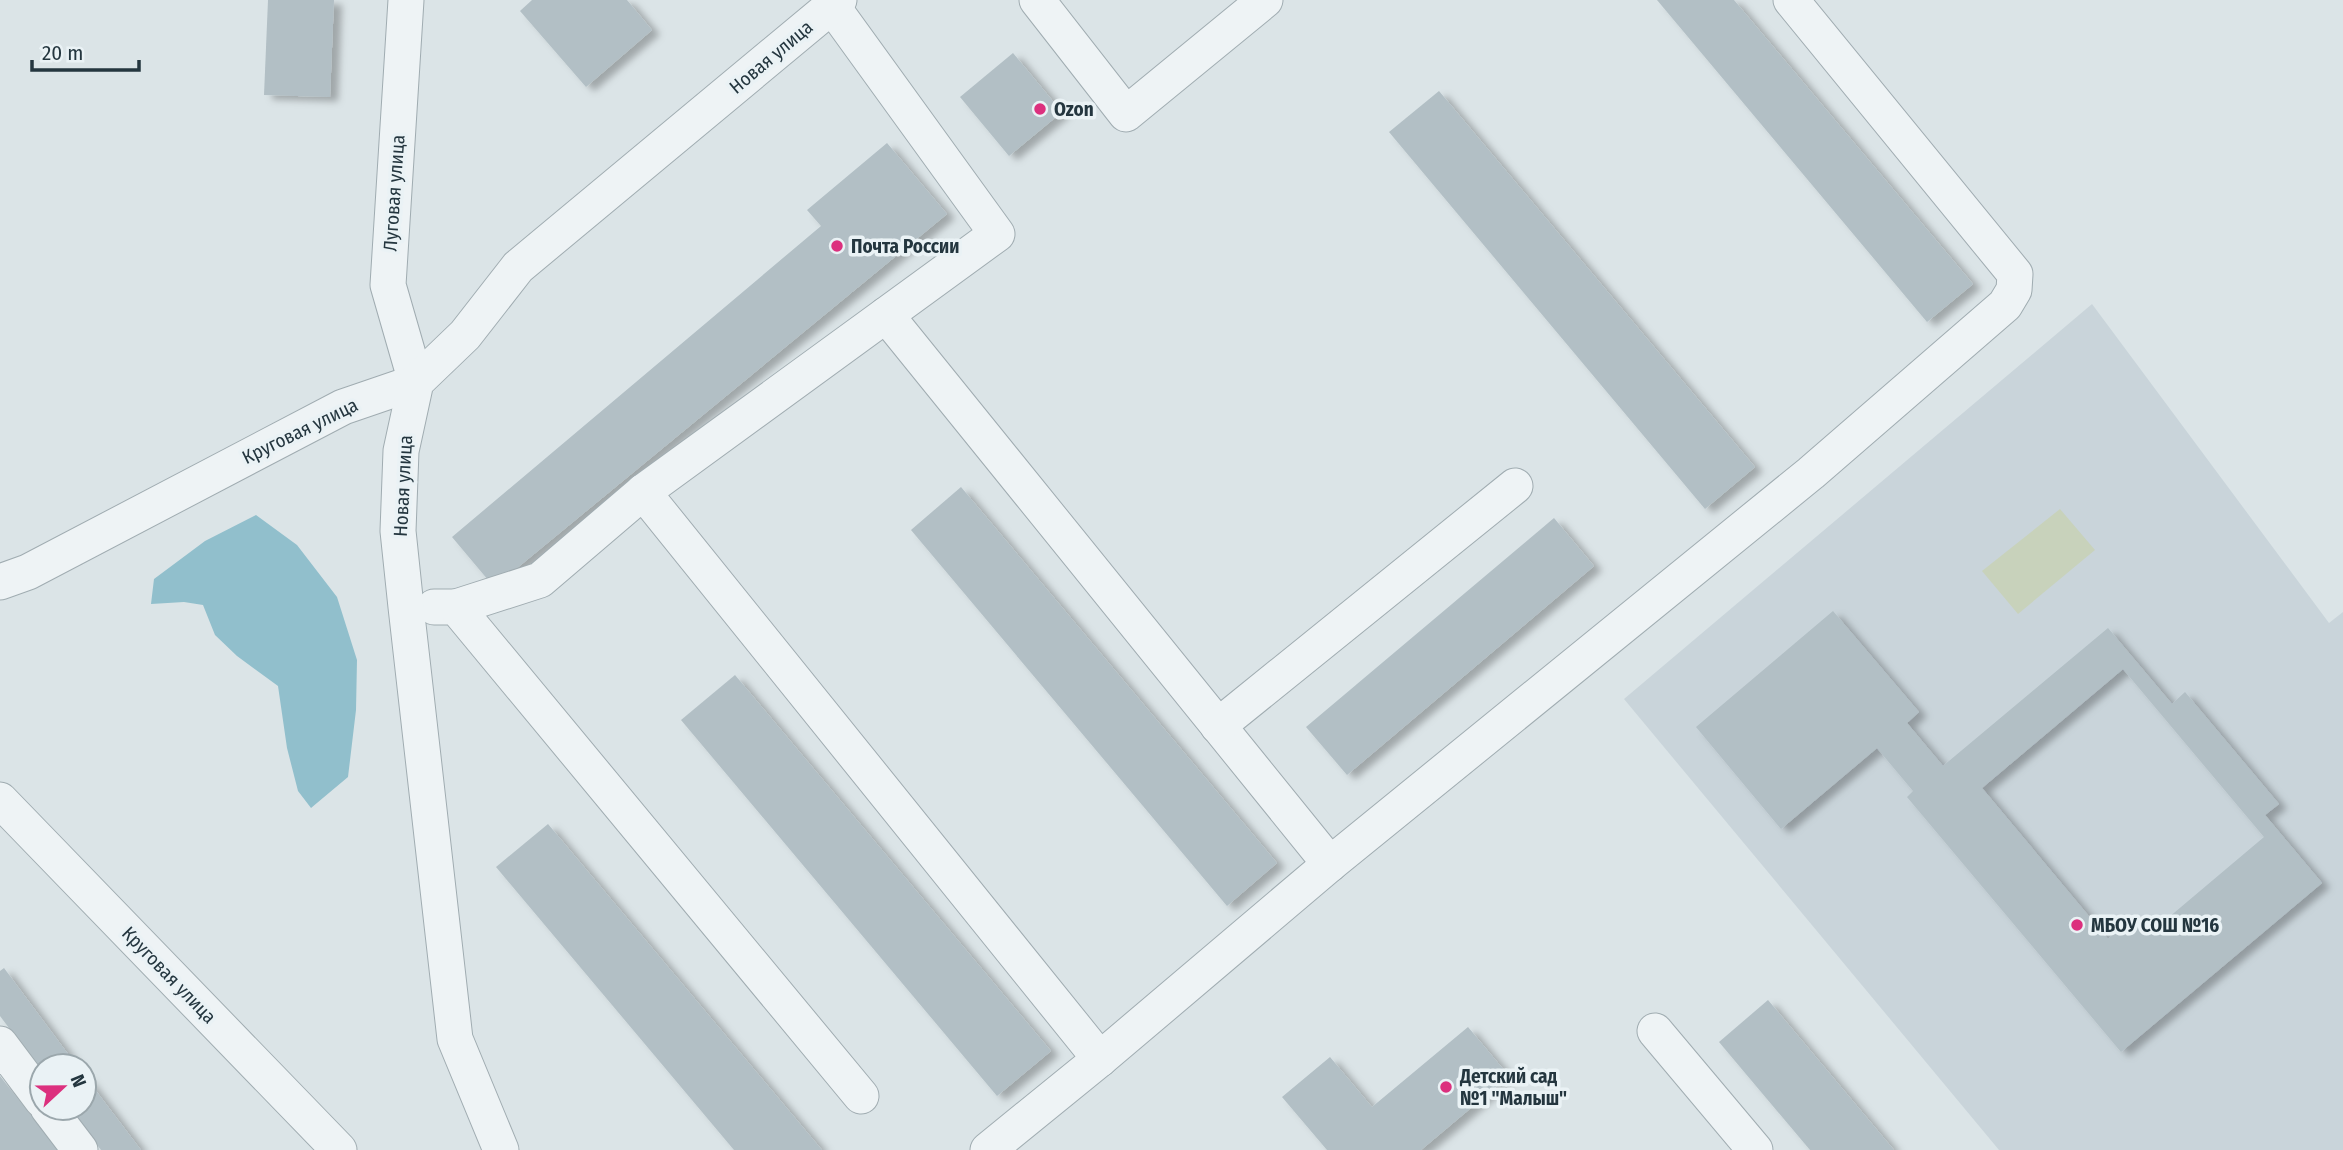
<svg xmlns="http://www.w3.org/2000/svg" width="2343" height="1150" font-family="'Fira Sans Condensed',sans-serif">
<defs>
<filter id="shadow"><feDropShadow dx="8" dy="4.5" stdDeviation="3.5" flood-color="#0004"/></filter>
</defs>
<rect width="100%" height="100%" fill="#dbe4e7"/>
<polygon fill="#c9d4da" points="2092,304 2329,623 2343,612 2343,1150 1999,1150 1624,699"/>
<polygon fill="#c8d2bb" points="2060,509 2095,550 2018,614 1982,571"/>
<polygon fill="#91bfcc" points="256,515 297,545 337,597 357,660 356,710 348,777 311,808 298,791 287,748 278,686 237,656 215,635 203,605 184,602 151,604 154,579 205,541"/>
<g fill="#b2bfc5" fill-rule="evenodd" filter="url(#shadow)">
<polygon points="268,0 334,0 330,97 264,95"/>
<polygon points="532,0 627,0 652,30 586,87 520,11"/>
<polygon points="1657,0 1734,0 1973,284 1927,322"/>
<polygon points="1013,53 1062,112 1009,156 960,97"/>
<polygon points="1439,91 1755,467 1705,509 1389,132"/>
<polygon points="887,143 947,214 494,587 452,537 821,226 807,210"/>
<polygon points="961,487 1277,863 1227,906 911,530"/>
<polygon points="1554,518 1594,566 1347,775 1306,727"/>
<path d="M1833 611 1919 712 1907 723 1943 766 2108 628 2172 704 2185 692 2279 804 2265 815 2322 883 2121 1052 1907 797 1913 791 1877 748 1781 829 1696 727ZM2123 669 2264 837 2149 934 2135 916 2108 939 1982 788Z"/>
<polygon points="735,675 1051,1051 997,1096 681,720"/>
<polygon points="548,824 822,1150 734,1150 496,867"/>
<polygon points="4,968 77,1066 42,1066 42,1072 0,1016 0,971"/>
<polygon points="1768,1000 1894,1150 1810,1150 1719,1042"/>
<polygon points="1468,1027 1509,1076 1421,1150 1327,1150 1282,1097 1330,1057 1372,1107"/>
<polygon points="84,1075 141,1150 101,1150 69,1108 84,1108"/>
<polygon points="0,1076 58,1150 0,1150"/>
</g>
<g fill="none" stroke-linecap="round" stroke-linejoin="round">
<defs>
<g id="minor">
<polyline points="1037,0 1126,114 1265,0"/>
<polyline points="886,315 1330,864"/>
<polyline points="643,492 997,234 832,6"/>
<polyline points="0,582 28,572 343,407 416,382 388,285 406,0"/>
<polyline points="434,607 456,607 861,1096"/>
<polyline points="456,607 540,580 643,492 1100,1059"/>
<polyline points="1218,726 1515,486"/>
<polyline points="0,800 339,1150"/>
<polyline points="1655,1031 1755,1150"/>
<polyline points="0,1044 42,1100"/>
<polyline points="48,1108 80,1150"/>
<polyline points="501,1150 455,1039 406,607 398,531 401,451 416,382 465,335 518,267 839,0"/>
<polyline points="988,1150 1100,1059 1330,864 1811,473 2005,305 2014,290 2015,274 1791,0"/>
</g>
</defs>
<use href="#minor" stroke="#a0acb1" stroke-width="37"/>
<use href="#minor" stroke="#eef3f5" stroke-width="35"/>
</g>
<g fill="#dc307e" stroke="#eaf2f5" stroke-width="2.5">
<circle cx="1040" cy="109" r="7"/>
<circle cx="837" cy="246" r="7"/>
<circle cx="2077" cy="925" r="7"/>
<circle cx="1446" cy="1087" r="7"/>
</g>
<g text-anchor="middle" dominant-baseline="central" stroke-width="7" stroke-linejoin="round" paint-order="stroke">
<g font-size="19" fill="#24363f" stroke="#eaf2f5">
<text transform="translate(771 57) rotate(-40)">Новая улица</text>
<text transform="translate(394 193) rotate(-86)">Луговая улица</text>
<text transform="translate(300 431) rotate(-26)">Круговая улица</text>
<text transform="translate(403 486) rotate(-87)">Новая улица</text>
<text transform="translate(169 975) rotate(46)">Круговая улица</text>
</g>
<g font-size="19" font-weight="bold" fill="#24363f" stroke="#eaf2f5" text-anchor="start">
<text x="1054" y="109">Ozon</text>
<text x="851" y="246">Почта России</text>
<text x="2091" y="925">МБОУ СОШ №16</text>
<text x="1460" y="1076">Детский сад<tspan x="1460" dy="22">№1 "Малыш"</tspan></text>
</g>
</g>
<g transform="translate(63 1087) rotate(68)"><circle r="33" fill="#eaf2f5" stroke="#9ba7ac" stroke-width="2"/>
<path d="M0-5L12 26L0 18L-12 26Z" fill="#dc307e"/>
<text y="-10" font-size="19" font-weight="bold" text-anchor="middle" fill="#24363f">N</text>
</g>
<path d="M32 60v10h107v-10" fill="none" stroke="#24363f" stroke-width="3.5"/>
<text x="42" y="60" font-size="21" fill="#24363f" stroke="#eaf2f5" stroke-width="5" paint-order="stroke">20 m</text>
</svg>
